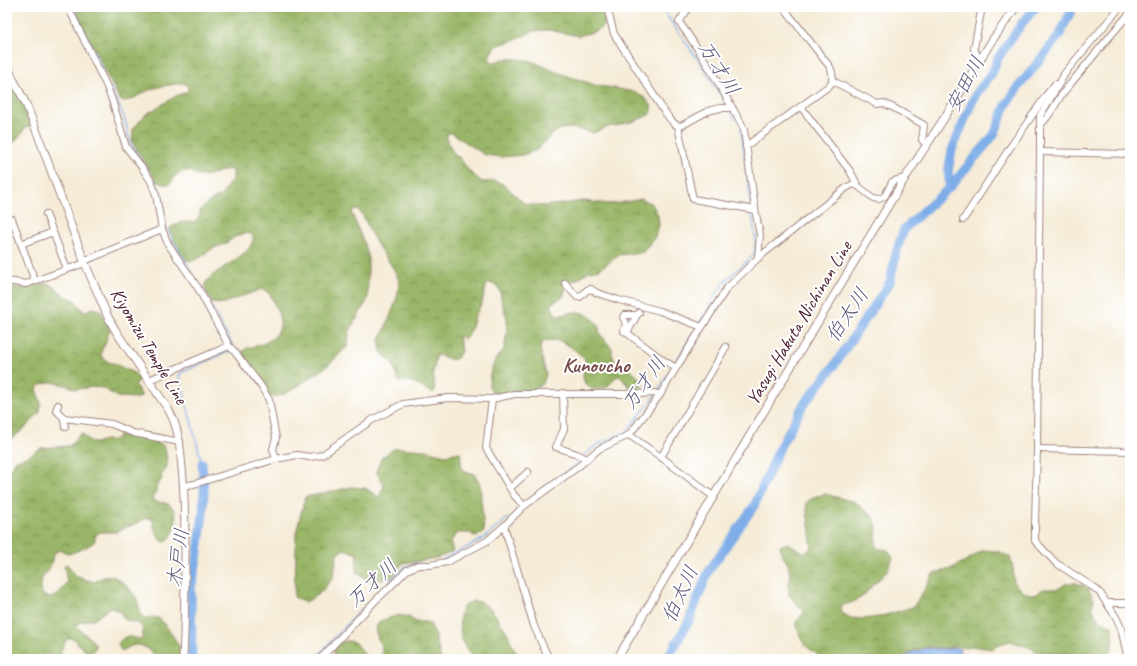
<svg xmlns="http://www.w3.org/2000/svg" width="1137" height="666" font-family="Caveat,'Klee One',sans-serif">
<defs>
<pattern id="forest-crowns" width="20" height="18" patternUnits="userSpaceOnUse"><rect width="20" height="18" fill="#9ab668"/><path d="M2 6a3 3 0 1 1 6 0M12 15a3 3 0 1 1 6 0" fill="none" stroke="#809356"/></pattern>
</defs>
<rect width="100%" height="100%" fill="#fff"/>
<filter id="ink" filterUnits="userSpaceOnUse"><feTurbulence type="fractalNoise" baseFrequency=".025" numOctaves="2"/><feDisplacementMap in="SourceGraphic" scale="8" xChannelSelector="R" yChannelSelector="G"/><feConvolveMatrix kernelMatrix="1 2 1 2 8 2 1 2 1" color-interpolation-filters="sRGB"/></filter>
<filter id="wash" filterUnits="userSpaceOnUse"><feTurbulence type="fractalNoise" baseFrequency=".012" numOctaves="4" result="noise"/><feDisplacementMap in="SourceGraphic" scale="16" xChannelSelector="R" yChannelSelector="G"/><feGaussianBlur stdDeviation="0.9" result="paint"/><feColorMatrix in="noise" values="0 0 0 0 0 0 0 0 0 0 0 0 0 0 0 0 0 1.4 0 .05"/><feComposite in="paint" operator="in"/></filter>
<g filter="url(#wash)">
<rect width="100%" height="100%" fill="#f5ebd6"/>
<g fill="url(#forest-crowns)" stroke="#726a4a">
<path d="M74 7H603L606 20 603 26 597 31 578 36 549 30 533 31 517 39 497 46 492 51 489 57 491 61 495 62 503 59H520L531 61 543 66 556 72 598 86 615 88 634 92 645 98 651 105 652 112 649 115 635 121 615 126 607 127 593 133 573 128 560 129 550 136 537 150 523 155 501 157 485 155 452 133H448L446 138 454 154 460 158 469 171 482 182 494 181 501 183 508 188 514 194 525 204 544 206 584 201 609 204 619 203 642 199 652 204 658 215 659 225 655 237 643 252 634 254H627L619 255 600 269 589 271 576 280 569 282 566 287 563 297 552 303 551 306 555 313 559 316 568 313 576 312 584 313 592 318 598 324 600 334 612 348V353L614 360C620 363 626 366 631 370 635 373 636 377 641 379L643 385 639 389H632L627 385 620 376 616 377C613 379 611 384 608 386 598 394 582 388 583 375 584 369 588 365 585 360 582 354 566 343 560 341 554 340 547 340 542 342L540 349 546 374 543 384 532 390 522 391 498 394 492 392 489 387 490 374 495 360 504 349 507 331V318L502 304 500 291 497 286 490 283 487 284 486 287 482 303 475 316 472 327 465 339H463L461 335 459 336 461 352 457 358 452 360 439 355 436 357 433 373 435 391 433 393 412 382 406 381 399 382C396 378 396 372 394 367 389 355 378 358 380 340 386 325 403 292 398 278 393 265 382 254 375 241 368 230 367 218 357 209H355L352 211V214L364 243 368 256V298L365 304 349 332 348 346 325 368 292 390 282 395 273 397 268 395 242 358C241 346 251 348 259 345 272 341 282 333 280 319 278 310 273 301 269 293L262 289 224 303 217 304 212 302C209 298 205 292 205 287 203 272 258 256 253 235 245 230 234 237 228 242 224 245 218 246 214 248 206 252 196 264 187 260 182 258 179 253 177 248 173 242 170 237 169 229 178 221 183 222 195 222L200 215V210L210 201 222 195 233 177V172L229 169C223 170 206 177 201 176 193 175 190 168 181 172 172 176 175 181 168 185L162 184 156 181 132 142 133 129 145 115 176 96 188 91V86L183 83C170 85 155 86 143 93 135 97 129 103 120 100L108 77Z"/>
<polygon points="7,72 26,110 31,125 29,127 26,127 24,129 22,133 11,146 7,148"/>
<path d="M47 283C58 288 64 297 75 300L82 310 86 311 92 308 100 310 109 326 110 332C106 336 107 338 106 342 104 348 101 348 101 356L110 363H114C122 369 132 370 139 377V381L135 385 141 394V396L138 398 117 397 103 388 94 387 76 389 68 386 52 382 43 384 38 386 37 392 41 403 40 412 27 426 14 437 7 438V289L13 287 26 288Z"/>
<path d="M82 433C85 436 87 440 92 442 97 444 100 441 105 440 112 440 115 442 119 435 125 434 132 437 138 438 162 441 167 441 167 468 162 472 161 474 162 479L156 487V492L152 498 153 500C158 504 166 501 171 506 180 514 176 538 164 542 156 537 154 529 153 520L149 518 144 519 134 525 126 527 117 532H100L96 535 94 542 85 548 69 554 63 551 59 550C58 551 56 552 54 554 52 557 52 562 50 566 47 572 41 577 40 585 40 588 41 592 43 594 52 605 62 589 67 583L64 566 66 564 68 565 75 576 94 582 103 577 113 576C124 582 133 590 138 602 139 607 140 611 141 616L145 618 152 617 158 618 165 624 180 647V659H156C153 652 144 644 135 645 130 646 126 649 122 651L119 647 118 644C125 634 128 636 139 639L142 638 143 630 141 625 124 619 120 612 110 607C104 612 98 618 90 620 85 621 82 621 78 624L77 627 92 640 96 646 94 650 91 652 85 651 74 639 69 638C63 643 61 649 60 657L62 659H7V471L11 469 16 460 27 457 36 451 41 448 69 446C75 443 75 437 82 433Z"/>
<path d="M395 448 426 450 445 455 460 452 462 470 474 474 480 484 484 532 476 537 470 533H458L450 542 453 551C439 560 420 561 403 563L391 578 371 582 356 572 357 554 344 549 337 554 333 578 319 594 306 602 294 597 296 556V533L305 497 326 493 351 487 365 488 379 497 384 485 376 471 382 457Z"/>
<path d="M825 494 855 502 873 517 877 527 876 537V548L888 550 893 558 888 570 862 597 853 602 841 606 840 612 851 618 862 619 878 617 913 607 925 589 933 574 950 569 971 558 983 550 997 551 1010 557 1013 568 1014 583 1023 592 1035 595 1043 589H1058L1067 583H1076L1088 588 1094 599 1092 607 1096 617 1112 627C1114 640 1115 649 1105 659H1073L1065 654 1037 652 1029 647 1010 641 1003 643 992 649 971 646 966 648 956 646 949 648 931 647H925L915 650 909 653 904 659H821C817 653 811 650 806 646 800 640 798 630 796 622L804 612 789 595 788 585 790 575 788 564 782 555 780 546 788 543 805 553 812 547 806 503 813 497Z"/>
<path d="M474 601 481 602 492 610 507 632 513 647 522 659H471L472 655C470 652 466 649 464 645 460 636 457 615 463 607 466 604 470 602 474 601Z"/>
<path d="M399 615 409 617 416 622H426L430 623 435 636 441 659H336C335 657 334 655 334 653 333 643 348 638 355 643 361 647 363 656 371 658 375 660 379 657 382 655 383 646 376 637 375 628L380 621Z"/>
</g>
<path fill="#7eade8" stroke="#64668a" d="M927 648C934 649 940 649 947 649 952 649 955 647 960 649L959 659H906L910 653Z"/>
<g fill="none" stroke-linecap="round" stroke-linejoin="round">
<g stroke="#7eade8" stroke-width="1.5">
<polyline points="73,7 104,74"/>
<polyline points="661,7 703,67 728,107"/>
<polyline points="7,58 15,75"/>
<polyline points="110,87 124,117 131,145 148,172"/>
<polyline points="730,110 735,119"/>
<polyline points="741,129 751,207"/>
<polyline points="154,180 158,186 166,227 198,284"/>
<polyline points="209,303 233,346"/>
<polyline points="699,324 713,298 728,278 754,255 756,239 751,210"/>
<polyline points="674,365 697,327"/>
<polyline points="658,392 672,368"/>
<polyline points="651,402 655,395"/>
<polyline points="584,456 596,445 626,432 648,405"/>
<polyline points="202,463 179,375 182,372 230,351 231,350"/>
<polyline points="524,503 577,463 581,459"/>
<polyline points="443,560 483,539 508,518"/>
<polyline points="315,659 356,615 405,567 418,563"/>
</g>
<g stroke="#7eade8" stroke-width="9">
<polyline points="950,187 948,172 952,150 964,121 976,94 992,73 998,58 1022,23 1036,7"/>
<polyline points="192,659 191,589 197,559 203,514 204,489 202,463"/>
<polyline points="667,659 689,621 708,572 754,506 781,445 804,404 834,366 890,282 896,253 904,229 950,187 994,135 1006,105 1019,86 1059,36 1073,7"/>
</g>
</g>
</g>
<g filter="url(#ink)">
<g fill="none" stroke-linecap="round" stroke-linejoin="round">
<defs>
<g id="minor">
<polyline points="68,7 107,87 113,103 126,147 141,166 151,181 156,195 162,229 168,244 198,288 229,346 234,351 261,386 269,400 276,438 273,449 276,459"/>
<path d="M607 7 614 34 664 111C669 117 673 126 681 126L708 111 720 108H732"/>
<path d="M689 7 679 22C703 54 722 90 742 125L744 130 755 209 760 235 758 258"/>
<polyline points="981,60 976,54 974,48 982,7"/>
<polyline points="1066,72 1040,116 1040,152 1037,449 1035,523 1035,541 1056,563 1093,587 1100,593 1116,617 1121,628 1128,659"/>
<polyline points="1064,74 1120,7"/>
<polyline points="832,82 835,82 877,104 883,103 894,108 924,125 922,140 927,145"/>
<polyline points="801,107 850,171 858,186 873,198 879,199 885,196 892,182 897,180 905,178"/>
<path d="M1040 125C1050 117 1055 104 1063 93 1085 66 1107 39 1130 13"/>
<polyline points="678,126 693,199 750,209 755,209"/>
<path d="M746 146 829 86C834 80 833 73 830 67L783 7"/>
<polyline points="1040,152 1130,154"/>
<polyline points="46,214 67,269"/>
<polyline points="12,219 35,281"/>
<polyline points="963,220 1009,149 1047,94 1055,84"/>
<polyline points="21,244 53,232"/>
<polyline points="84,261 162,229"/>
<polyline points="7,281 26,284 85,263"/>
<polyline points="565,283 577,297 580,297 587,290 591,289 597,293 619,300 660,311 702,327"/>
<polyline points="637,315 627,333 663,360 676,368"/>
<polyline points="624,331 626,324 623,317 624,315 637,315 639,313"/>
<polyline points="149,380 229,346"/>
<polyline points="563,393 564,429 556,447 577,454 587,459"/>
<polyline points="492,399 486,448 514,495 524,506"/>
<polyline points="58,405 56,410 64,418 112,424 133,433 180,442"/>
<polyline points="64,418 65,427"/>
<polyline points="629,435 661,457 714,497"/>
<polyline points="1037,449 1130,451"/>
<polyline points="661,457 726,347"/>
<polyline points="184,486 194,484 276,459 297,455 309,457 322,455 372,420 403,404 448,398 492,399 515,394 638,394 655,393 660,395"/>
<polyline points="510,488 528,472"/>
<polyline points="504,526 534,626 546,653 550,659"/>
<polyline points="1107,603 1130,603"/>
<polyline points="320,659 376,600 389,588 407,570 418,565 430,565 447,562 487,541 504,526 524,506 579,466 599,449 629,435 660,395 676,368 727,288 758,258 846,188 853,184 858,186"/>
</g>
<g id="major">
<path d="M7 67 26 104 38 135 84 261 108 317 117 333 168 409C179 427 180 447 182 468 185 496 185 524 185 553 185 588 185 623 183 659"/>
<polyline points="617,659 769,403 905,178 943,120 991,42 1016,7"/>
</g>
</defs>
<use href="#minor" stroke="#a08580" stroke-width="8"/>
<use href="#major" stroke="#a08580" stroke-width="9"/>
<use href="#minor" stroke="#fff" stroke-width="6"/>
<use href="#major" stroke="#fff" stroke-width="7"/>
</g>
</g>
<g text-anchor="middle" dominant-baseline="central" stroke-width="4" stroke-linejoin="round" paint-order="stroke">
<g font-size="19" fill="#4a1f2b" stroke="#fff">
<text transform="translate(799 323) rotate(-59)">Yasugi Hakuta Nichinan Line</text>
<text transform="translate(149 346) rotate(59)">Kiyomizu Temple Line</text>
</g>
<g font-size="20" font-style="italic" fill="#5f5877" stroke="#fff">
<text transform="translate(719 68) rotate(58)">万才川</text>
<text transform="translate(965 84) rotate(-62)">安田川</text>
<text transform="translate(847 315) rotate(-56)">伯太川</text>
<text transform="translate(644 383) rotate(-55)">万才川</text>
<text transform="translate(178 558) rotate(-82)">木戸川</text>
<text transform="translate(372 583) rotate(-43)">万才川</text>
<text transform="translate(680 594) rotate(-65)">伯太川</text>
</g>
<g font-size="21" font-weight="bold" fill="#784c4a" stroke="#fff">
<text x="596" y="365">Kunoucho</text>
</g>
</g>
<rect width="1137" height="666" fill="none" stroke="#fff" stroke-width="24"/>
</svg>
